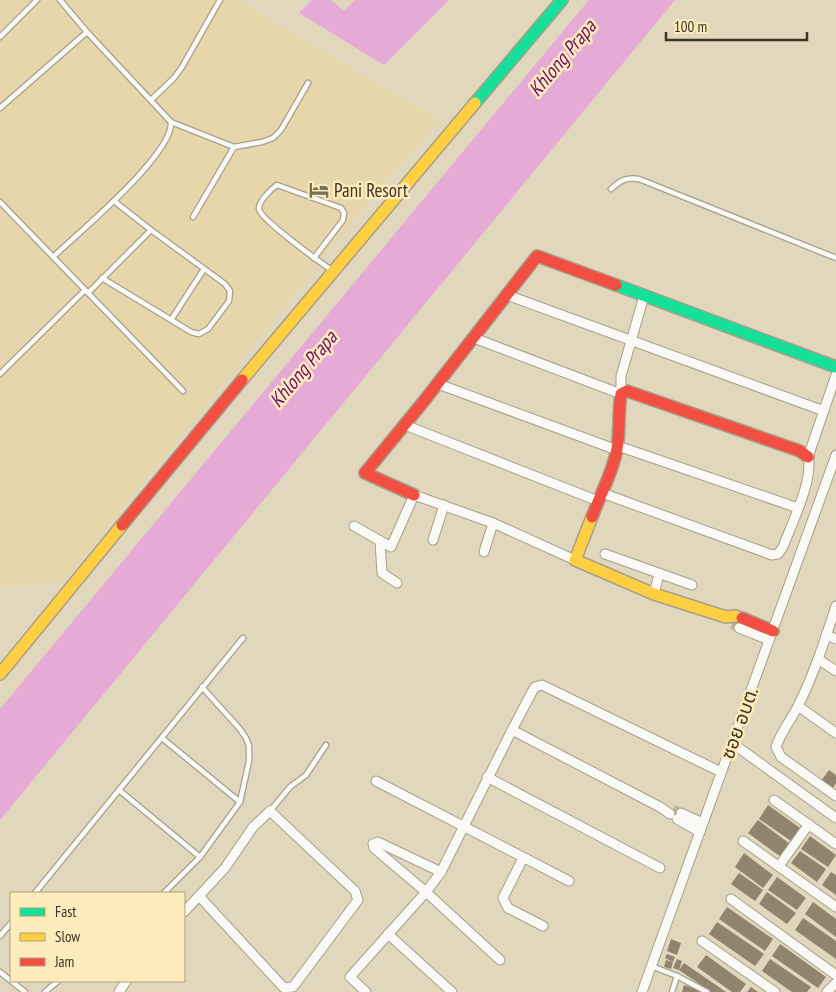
<svg xmlns="http://www.w3.org/2000/svg" width="836" height="992" font-family="'PT Sans Narrow','Noto Sans Thai',sans-serif">
<rect width="100%" height="100%" fill="#e0d7bd"/>
<polygon fill="#e5d6ac" points="0,0 237,0 439,120 370,200 64,581 0,588"/>
<g fill="#e5aad5">
<polygon points="312,0 331,0 344,11 355,0 449,0 384,65 299,13"/>
<polygon points="589,0 675,0 0,820 0,709"/>
</g>
<g fill="#90846f">
<polygon points="829,770 836,775 836,783 832,789 821,781"/>
<polygon points="768,805 800,828 791,841 759,819"/>
<polygon points="758,820 790,844 781,857 748,833"/>
<polygon points="810,836 836,855 828,867 801,849"/>
<polygon points="800,851 826,869 817,882 791,863"/>
<polygon points="744,853 773,875 763,888 735,867"/>
<polygon points="831,872 836,875 836,895 822,885"/>
<polygon points="739,873 763,890 755,901 731,884"/>
<polygon points="777,877 806,898 797,910 768,890"/>
<polygon points="767,892 796,913 787,924 759,904"/>
<polygon points="813,902 836,919 836,937 805,914"/>
<polygon points="727,907 773,939 765,951 719,919"/>
<polygon points="803,918 836,941 836,959 795,930"/>
<polygon points="717,922 764,954 755,966 709,934"/>
<polygon points="671,939 681,943 677,955 667,951"/>
<polygon points="780,944 826,977 818,988 772,956"/>
<polygon points="667,954 675,957 673,962 665,958"/>
<polygon points="706,955 746,984 740,992 732,992 697,967"/>
<polygon points="677,959 682,961 679,970 673,968"/>
<polygon points="770,959 811,987 807,992 792,992 762,971"/>
<polygon points="666,960 673,962 671,969 664,967"/>
<polygon points="684,963 726,992 711,992 679,970"/>
<polygon points="684,985 704,992 682,992"/>
<polygon points="751,987 758,992 747,992"/>
</g>
<g fill="none" stroke-linecap="round" stroke-linejoin="round">
<g stroke="#bfb79e" stroke-width="9" stroke-dasharray="9 4.5" stroke-linecap="butt">
<polyline points="732,624 739,628"/>
<polyline points="673,809 681,813"/>
</g>
<defs>
<g id="lane">
<polyline points="60,0 87,32"/>
<polyline points="0,37 37,0"/>
<polyline points="151,100 174,78 182,67 220,0"/>
<path d="M0 108 87 32 171 122C173 155 78 233 53 257"/>
<polyline points="171,122 234,147 262,142 273,138 281,130 308,83"/>
<path d="M611 189C621 180 626 177 639 179L836 258"/>
<polyline points="114,201 151,230"/>
<polyline points="0,202 183,391"/>
<polyline points="193,217 234,147"/>
<path d="M314 258 343 220 344 213 341 208 277 185C271 189 258 202 259 209 260 219 321 263 333 271"/>
<polyline points="88,293 151,230 225,284 230,291 229,301 208,329 199,334 191,332 102,278"/>
<polyline points="171,320 204,269"/>
<polyline points="0,374 85,290"/>
<polyline points="162,738 240,802"/>
<polyline points="119,790 200,857"/>
<polyline points="270,811 290,787 306,775 326,745"/>
<polyline points="35,893 243,638"/>
<polyline points="164,893 200,857 240,802 249,761 249,746 246,738 239,728 202,687"/>
<polyline points="0,936 11,923"/>
<polyline points="651,966 677,976 707,992"/>
<polyline points="0,972 25,992"/>
<polyline points="45,992 58,981"/>
<polyline points="672,992 677,976"/>
</g>
<g id="street">
<polyline points="507,295 824,411"/>
<polyline points="474,338 621,394 621,376 644,296"/>
<polyline points="438,384 617,450"/>
<polyline points="405,425 598,501"/>
<polyline points="618,446 798,508"/>
<path d="M602 493 772 555 778 554 783 547C791 525 814 479 808 457L836 375"/>
<polyline points="354,526 391,547 414,495 493,523 575,560"/>
<polyline points="433,540 444,505"/>
<polyline points="380,541 382,573 397,583"/>
<polyline points="484,552 493,523"/>
<polyline points="605,554 692,585"/>
<polyline points="654,594 659,574"/>
<path d="M836 606C825 640 814 674 798 706 791 720 781 732 776 747L781 757 836 796"/>
<polyline points="739,628 769,640"/>
<polyline points="826,635 836,639"/>
<polyline points="818,659 836,671"/>
<polyline points="798,706 836,733"/>
<polyline points="512,730 533,690 535,687 542,685 721,772"/>
<polyline points="732,743 836,818"/>
<polyline points="487,777 660,868"/>
<polyline points="376,781 569,881"/>
<polyline points="774,800 836,844"/>
<polyline points="681,813 703,823"/>
<polyline points="677,819 700,832"/>
<polyline points="743,841 836,907"/>
<polyline points="523,858 503,898 508,908 543,926"/>
<polyline points="779,866 809,824"/>
<polyline points="441,872 378,842 373,844 374,848 426,892 500,960"/>
<polyline points="731,899 836,975"/>
<polyline points="184,912 225,868 253,827 270,811 355,891 358,900 293,987 284,988 199,896"/>
<polyline points="388,934 452,992"/>
<polyline points="702,941 775,992"/>
<polyline points="119,992 126,981"/>
<polyline points="366,992 350,977 426,892 441,872 512,730 660,807 670,814"/>
<polyline points="642,992 836,455"/>
<polyline points="827,992 836,983"/>
</g>
<g id="fast">
<polyline points="475,103 562,0"/>
<polyline points="616,285 836,367"/>
</g>
<g id="slow">
<polyline points="242,380 475,103"/>
<polyline points="592,517 575,560 654,594 726,617 736,616"/>
<polyline points="0,674 122,525"/>
</g>
<g id="jam">
<polyline points="414,495 365,473 424,401 537,256 616,285"/>
<path d="M592 517C600 495 613 472 617 449 620 431 618 412 621 394L627 391 800 451 808 457"/>
<polyline points="122,525 242,380"/>
<polyline points="742,618 773,631"/>
</g>
</defs>
<use href="#lane" stroke="#a69f8b" stroke-width="7"/>
<use href="#street" stroke="#a69f8b" stroke-width="11"/>
<use href="#fast" stroke="#a69f8b" stroke-width="14"/>
<use href="#slow" stroke="#a69f8b" stroke-width="14"/>
<use href="#jam" stroke="#a69f8b" stroke-width="14"/>
<use href="#lane" stroke="#faf9f5" stroke-width="4.5"/>
<use href="#street" stroke="#faf9f5" stroke-width="9"/>
<use href="#fast" stroke="#16e098" stroke-width="11"/>
<use href="#slow" stroke="#ffcf43" stroke-width="11"/>
<use href="#jam" stroke="#f24e42" stroke-width="11"/>
</g>
<defs>
<symbol id="hotel-bare" viewBox="-9 -9 18 18"><path d="M-6-4.5h1.5V1H6V5H4.5V3h-9V5H-6ZM-4 0a1.8 1.8 0 1 1 3.6 0ZM.5 0V-2.5h3Q6-2.5 6 0Z" fill="#756e58" stroke="#fcebbb" stroke-width="2.5" paint-order="stroke"/></symbol>
</defs>
<g fill-rule="evenodd">
<use href="#hotel-bare" x="305" y="176" width="28" height="28"/>
</g>
<g text-anchor="middle" dominant-baseline="central" stroke-width="5" stroke-linejoin="round" paint-order="stroke">
<g font-size="19" fill="#3c3522" stroke="#fcebbb" text-anchor="start">
<text x="334" y="190">Pani Resort</text>
</g>
<g font-size="19" fill="#3c3522" stroke="#fcebbb">
<text transform="translate(739 723) rotate(-70)">ซอย อบต.</text>
</g>
<g font-size="20" font-style="italic" fill="#6f0d6b" stroke="#fcebbb">
<text transform="translate(562 58) rotate(-50)">Khlong Prapa</text>
<text transform="translate(303 369) rotate(-50)">Khlong Prapa</text>
</g>
</g>
<rect x="10" y="892" width="175" height="90" fill="#fcebbb" stroke="#afa27e"/>
<rect x="20" y="908" width="25" height="8" fill="#16e098" stroke="#afa27e"/>
<text x="55" y="917" font-size="15" fill="#3c3522">Fast</text>
<rect x="20" y="933" width="25" height="8" fill="#ffcf43" stroke="#afa27e"/>
<text x="55" y="942" font-size="15" fill="#3c3522">Slow</text>
<rect x="20" y="958" width="25" height="8" fill="#f24e42" stroke="#afa27e"/>
<text x="55" y="967" font-size="15" fill="#3c3522">Jam</text>
<path d="M666 32v8h141v-8" fill="none" stroke="#3c3522" stroke-width="2.5"/>
<text x="674" y="32" font-size="15" fill="#3c3522" stroke="#fcebbb" stroke-width="4" paint-order="stroke">100 m</text>
</svg>
